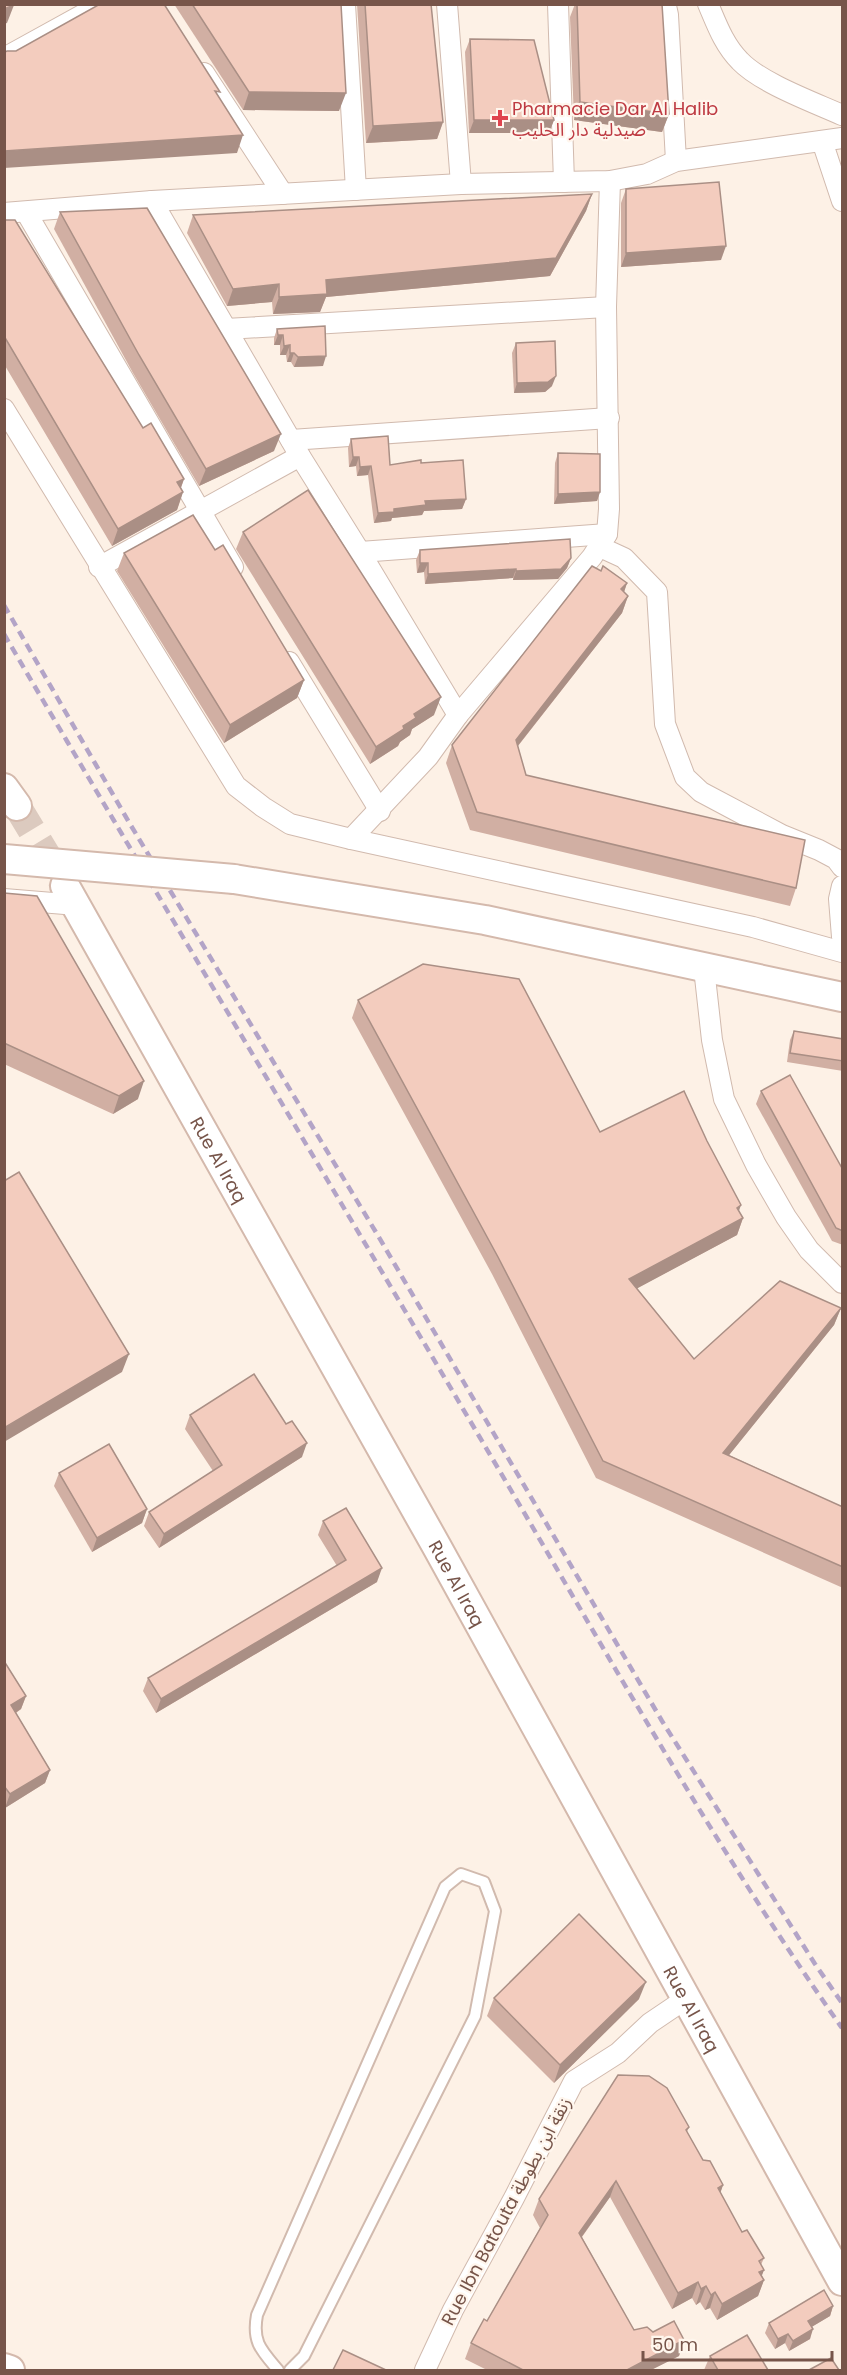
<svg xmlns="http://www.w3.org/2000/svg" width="847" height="2375" font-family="Poppins,'Noto Sans Arabic',sans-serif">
<rect width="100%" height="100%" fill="#fdf1e6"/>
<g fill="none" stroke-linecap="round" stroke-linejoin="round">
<polyline stroke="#dccabf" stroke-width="28" stroke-dasharray="28 14" stroke-linecap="butt" points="17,806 63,882"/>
<defs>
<path id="lane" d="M278 2370C261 2350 252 2342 257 2315L445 1887 461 1874 484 1882 495 1911 475 2016 304 2356 290 2370"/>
<g id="street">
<polyline points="345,4 356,190"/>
<polyline points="447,4 461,184"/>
<polyline points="558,4 564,182"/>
<polyline points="663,4 666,6 668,15 676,161"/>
<path d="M708 4C717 25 724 45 740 61 761 83 813 102 842 115"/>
<polyline points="4,58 102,4"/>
<polyline points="204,73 283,194"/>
<polyline points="822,141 842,201"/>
<polyline points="152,201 300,456 360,552 458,715"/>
<polyline points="26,212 233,567"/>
<polyline points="4,213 152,201 461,184 610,181 647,174 676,161 842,138"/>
<polyline points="226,329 606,307"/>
<polyline points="4,409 236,786 263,807 290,824 351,839 428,757 458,715 592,557 607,534 609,509 606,307 610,181"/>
<polyline points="291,440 609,418"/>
<polyline points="600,547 624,558 657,592 665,724 685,777 701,792 782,835 819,850 836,859 842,867"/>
<polyline points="360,552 607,534"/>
<polyline points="99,567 300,456"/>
<polyline points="289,662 380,811"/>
<polyline points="351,839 753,927 842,952"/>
<polyline points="842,886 839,899 842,937"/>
<polyline points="4,899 77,905"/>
<polyline points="704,968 712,1040 724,1099 756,1165 786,1217 809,1250 842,1283"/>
<polyline points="425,2370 453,2310 514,2198 574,2081 618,2053 650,2023 687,1998"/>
</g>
<g id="secondary">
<polyline points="4,788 17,806"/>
<polyline points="234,879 485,920 842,997"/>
<path id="s1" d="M65 886 437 1547 842 2281"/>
<polyline points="4,2368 10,2370"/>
</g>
</defs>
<use href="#lane" stroke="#d1baae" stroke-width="14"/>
<use href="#street" stroke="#d1baae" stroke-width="22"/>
<use href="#secondary" stroke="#d4b9ac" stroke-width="32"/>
<use href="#lane" stroke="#fff" stroke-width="10"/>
<use href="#street" stroke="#fff" stroke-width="20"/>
<use href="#secondary" stroke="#fff" stroke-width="28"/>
<g stroke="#b3a4c7" stroke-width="4.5" stroke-dasharray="9 6" stroke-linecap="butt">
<polyline points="4,605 130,824 377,1234 662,1721 815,1964 842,2003"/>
<path d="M4 634C161 902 321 1168 479 1436 597 1635 709 1839 842 2028"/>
</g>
<defs>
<polyline id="secondary-bridge" points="4,859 234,879"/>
</defs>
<use href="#secondary-bridge" stroke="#d4b9ac" stroke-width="32" stroke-linecap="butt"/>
<use href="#secondary-bridge" stroke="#fff" stroke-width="28"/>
</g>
<g fill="#d1afa3">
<polygon points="174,4 341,4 339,111 243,110"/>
<polygon points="357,4 431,4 443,122 437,139 366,143"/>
<polygon points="575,4 662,4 669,114 662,132 574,120 570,17"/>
<polygon points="470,39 554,120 549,133 469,133 465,52"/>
<polygon points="626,189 721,260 621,267 621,203"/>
<polygon points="592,194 586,211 550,276 326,297 320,312 273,314 272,302 227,306 187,233 193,215"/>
<polygon points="60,212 274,451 199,486 133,373 54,229"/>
<polygon points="4,220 143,428 184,479 181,488 183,492 177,510 112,546 4,364"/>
<polygon points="277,329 323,366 294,367 291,362 287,362 286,355 280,355 280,345 274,345 274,338"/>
<polygon points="516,343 552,386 545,392 514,393 512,353"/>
<polygon points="351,439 390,465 421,463 466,499 462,509 424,511 422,515 392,518 391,521 374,523 368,475 357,476 356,466 349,467 348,448"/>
<polygon points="558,453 600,492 597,501 554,504 555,463"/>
<polygon points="243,532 434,715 412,729 410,735 400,742 398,746 370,764 236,549"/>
<polygon points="215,550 304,680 297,698 224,743 117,571 124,553"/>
<polygon points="420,550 571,558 567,568 558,579 513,580 513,578 425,584 424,572 417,573 416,560"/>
<polygon points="601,571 627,583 624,592 628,596 622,613 518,746 526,775 796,888 790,906 470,830 446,763 452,745"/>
<polygon points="4,893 138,1099 113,1114 4,1064"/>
<polygon points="358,1000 600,1132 739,1211 743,1218 737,1235 637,1288 694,1359 841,1308 834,1325 729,1455 843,1507 843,1588 596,1478 492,1274 352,1018"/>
<polygon points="794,1031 843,1039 843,1071 787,1062 790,1040"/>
<polygon points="761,1091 843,1170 843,1245 832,1241 756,1104"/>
<polygon points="190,1415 302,1457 159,1548 144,1526 149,1512 213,1471 185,1429"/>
<polygon points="59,1473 147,1509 142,1523 92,1552 54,1486"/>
<polygon points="323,1521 377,1582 156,1713 143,1691 148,1678 337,1566 318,1535"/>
<polygon points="4,1661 26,1696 21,1709 16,1713 50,1770 45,1783 5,1808"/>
<polygon points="494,1998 639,1999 554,2083 487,2016"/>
<polygon points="689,2127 687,2132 703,2160 723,2185 720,2193 742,2232 764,2258 761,2265 764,2270 761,2276 764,2280 758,2296 717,2320 710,2308 705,2310 700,2302 696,2305 692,2298 672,2309 610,2197 582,2237 634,2330 653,2332 684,2340 679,2356 651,2370 487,2370 465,2359 471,2343 487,2321 540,2228 533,2215 539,2199"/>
<polygon points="833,2306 830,2316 811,2327 810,2339 789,2351 785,2343 775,2349 765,2333 769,2323"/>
<polygon points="710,2356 768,2370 704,2370"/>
</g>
<g fill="#aa8f85">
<polygon points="14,5 7,23 4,24 4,9"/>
<polygon points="249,92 346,93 339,111 243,110"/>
<polygon points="580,102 669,114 662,132 574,120"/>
<polygon points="474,120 554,120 549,133 469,133"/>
<polygon points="443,122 437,139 366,143 373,126"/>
<polygon points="243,135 237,153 4,168 4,151"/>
<polygon points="592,194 586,211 550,276 326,297 320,312 273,314 279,297 326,280"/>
<polygon points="726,246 721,260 621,267 626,253"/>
<polygon points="279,284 272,302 227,306 233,289"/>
<polygon points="278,335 283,335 280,345 274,345"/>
<polygon points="290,345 286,355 280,355 284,346"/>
<polygon points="290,353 294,353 291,362 287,362"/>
<polygon points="326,356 323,366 294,367 298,357"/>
<polygon points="556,376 552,386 545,392 514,393 517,383"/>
<polygon points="281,434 274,451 199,486 206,469"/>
<polygon points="353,457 359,457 356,466 349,467"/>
<polygon points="371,466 368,475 357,476 360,467"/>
<polygon points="184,479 178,495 183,492 177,510 112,546 118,529 177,482"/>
<polygon points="600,492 597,501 554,504 558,494"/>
<polygon points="466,499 462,509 424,511 422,515 392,518 391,521 374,523 378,513 394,509 425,501"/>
<polygon points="571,558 567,568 558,579 513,580 516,571"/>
<polygon points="420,563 428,563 424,572 417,573"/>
<polygon points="516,569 513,578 425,584 428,574"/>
<polygon points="627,583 621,601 621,589"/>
<polygon points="628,596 622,613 509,757 516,740"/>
<polygon points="304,680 297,698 224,743 230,725"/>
<polygon points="441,697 434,715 412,729 410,735 400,742 398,746 370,764 376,747 403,726 414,714"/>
<polygon points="144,1081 138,1099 113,1114 119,1096"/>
<polygon points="741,1205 735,1222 743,1218 737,1235 623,1296 629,1279"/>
<polygon points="841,1308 834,1325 717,1470 723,1453"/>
<polygon points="129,1354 122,1372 4,1442 4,1428"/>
<polygon points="307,1443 302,1457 159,1548 164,1534"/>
<polygon points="147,1509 142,1523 92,1552 97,1538"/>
<polygon points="382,1568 377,1582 156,1713 161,1699"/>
<polygon points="26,1696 21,1709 6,1719 11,1705"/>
<polygon points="50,1770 45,1783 5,1808 10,1794"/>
<polygon points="646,1982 639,1999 554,2083 560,2065"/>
<polygon points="616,2181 610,2197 573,2249 579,2233"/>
<polygon points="723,2185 718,2200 718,2188"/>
<polygon points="764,2270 759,2283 764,2280 758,2296 717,2320 722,2304 759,2272"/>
<polygon points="698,2282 692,2298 672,2309 678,2293"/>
<polygon points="706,2286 700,2302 696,2305 701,2289"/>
<polygon points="715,2292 710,2308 705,2310 711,2295"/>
<polygon points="833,2306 830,2316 805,2331 808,2321"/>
<polygon points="813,2329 810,2339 789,2351 793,2341"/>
<polygon points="788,2334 785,2343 775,2349 778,2339"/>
<polygon points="684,2340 679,2356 651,2370 627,2370"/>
</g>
<g fill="#f3ccbe" stroke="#aa8f85" stroke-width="1.5">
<polygon points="4,4 13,4 14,5 4,9"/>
<polygon points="100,4 164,4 220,92 215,91 243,135 4,151 4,53 7,51 16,51"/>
<polygon points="192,4 341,4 346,93 249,92"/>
<polygon points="365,4 431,4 443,122 373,126"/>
<polygon points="577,4 662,4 669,114 580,102"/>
<polygon points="470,39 534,40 554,120 474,120"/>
<polygon points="719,182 726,246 626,253 626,189"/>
<polygon points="592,194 556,258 326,280 327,294 279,297 279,284 233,289 193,215"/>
<polygon points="147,208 281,434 206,469 139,355 60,212"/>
<polygon points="4,220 15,220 143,428 151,423 184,479 177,482 183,492 118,529 4,336"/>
<polygon points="325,326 326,356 298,357 294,353 290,353 290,345 284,346 283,335 278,335 277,329"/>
<polygon points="555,341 556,376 548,382 517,383 516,343"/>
<polygon points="388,436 390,465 421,460 421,463 463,460 466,499 425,501 426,505 394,509 394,512 378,513 371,466 360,467 359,457 353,457 351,439"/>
<polygon points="558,453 600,454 600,492 558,494"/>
<polygon points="308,490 441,697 414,714 416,718 403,726 404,729 376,747 243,532"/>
<polygon points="193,515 215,550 223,545 304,680 230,725 124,553"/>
<polygon points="570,539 571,558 561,569 516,571 516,569 428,574 428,563 420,563 420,550"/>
<polygon points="592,566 601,571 603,566 627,583 621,589 628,596 516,740 526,775 805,840 796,888 477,812 452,745"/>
<polygon points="4,893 37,896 144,1081 119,1096 4,1043"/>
<polygon points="423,964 519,979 600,1132 684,1091 707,1141 741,1205 737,1208 743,1218 629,1279 694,1359 780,1281 841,1308 723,1453 843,1507 843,1567 603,1461 498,1257 358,1000"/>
<polygon points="794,1031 843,1039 843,1061 790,1053"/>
<polygon points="790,1075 843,1170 843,1231 836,1228 761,1091"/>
<polygon points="19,1172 129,1354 4,1428 4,1181"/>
<polygon points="254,1374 286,1424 292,1421 307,1443 164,1534 149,1512 222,1465 190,1415"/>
<polygon points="109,1444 147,1509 97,1538 59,1473"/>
<polygon points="346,1508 382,1568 161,1699 148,1678 346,1560 323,1521"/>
<polygon points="4,1661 26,1696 11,1705 50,1770 10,1794 4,1786"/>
<polygon points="579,1914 646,1982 560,2065 494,1998"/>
<polygon points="618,2075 649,2076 667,2088 689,2127 686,2130 703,2160 710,2161 723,2185 718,2188 742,2232 747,2230 764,2258 759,2261 764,2270 759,2272 764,2280 722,2304 715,2292 711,2295 706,2286 701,2289 698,2282 678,2293 616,2181 579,2233 634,2330 647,2327 653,2332 674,2321 684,2340 627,2370 523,2370 471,2343 484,2319 487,2321 548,2215 539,2199"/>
<polygon points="824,2290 833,2306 808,2321 813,2329 793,2341 788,2334 778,2339 769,2323"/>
<polygon points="747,2335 768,2370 718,2370 710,2356"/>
<polygon points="343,2350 386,2370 333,2370"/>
<polygon points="831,2358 839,2370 809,2370"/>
</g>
<path fill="#e0444e" stroke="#fff6ed" stroke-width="2" d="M497 109h6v6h6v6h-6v6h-6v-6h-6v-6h6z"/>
<g text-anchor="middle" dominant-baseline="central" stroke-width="4.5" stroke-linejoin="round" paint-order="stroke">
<g font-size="18" fill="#be3a42" stroke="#fff6ed" text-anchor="start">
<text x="512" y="108">Pharmacie Dar Al Halib<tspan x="512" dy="21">صيدلية دار الحليب</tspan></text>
</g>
<g font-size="18" fill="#77554a" stroke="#fff6ed">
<text stroke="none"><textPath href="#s1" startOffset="314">Rue Al Iraq</textPath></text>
<text stroke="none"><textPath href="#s1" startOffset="800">Rue Al Iraq</textPath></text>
<text stroke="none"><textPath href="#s1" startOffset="1286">Rue Al Iraq</textPath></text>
<text transform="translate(506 2211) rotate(-62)">Rue Ibn Batouta زنقة ابن بطوطة</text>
</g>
</g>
<rect width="847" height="2375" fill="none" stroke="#77554a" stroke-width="12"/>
<path d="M643 2351v9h189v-9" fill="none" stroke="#77554a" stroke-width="3"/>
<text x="652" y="2351" font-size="18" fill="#77554a" stroke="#fff6ed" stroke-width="4.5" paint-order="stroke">50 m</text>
</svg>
